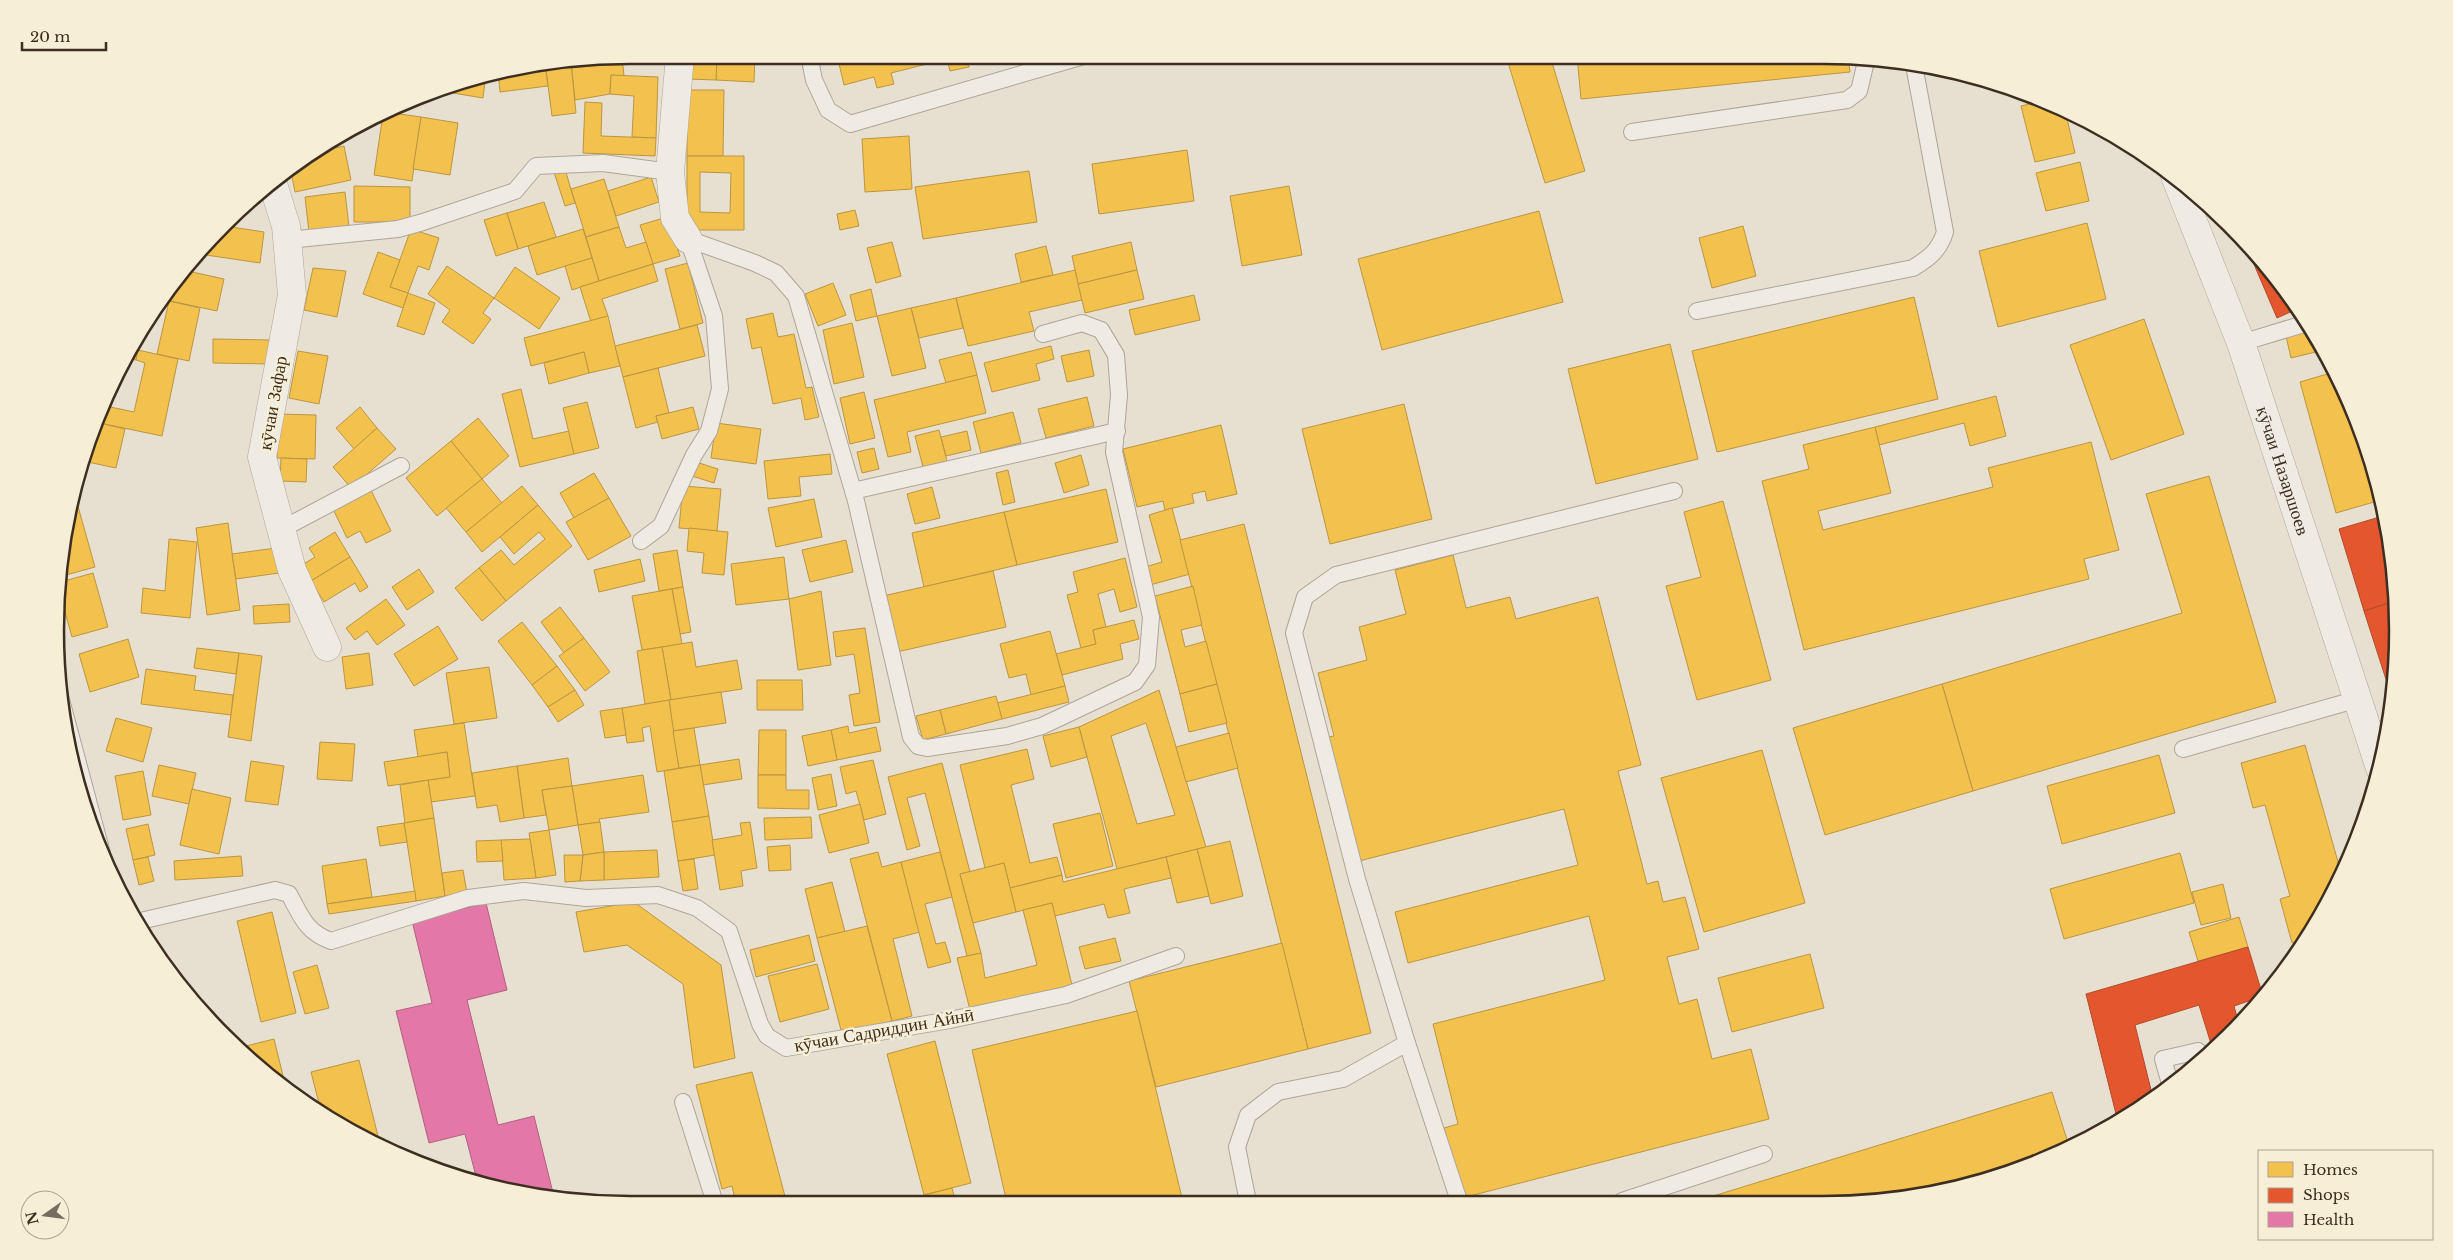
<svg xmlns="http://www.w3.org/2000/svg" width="2453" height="1260" font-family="'Libre Baskerville',serif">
<rect width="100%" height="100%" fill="#e7e0d1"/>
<g fill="#f2c14e" stroke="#bc9540" fill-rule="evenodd">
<polygon points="734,55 755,55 754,82 716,80 717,58 734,59"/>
<polygon points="837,55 967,55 969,67 950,71 947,59 891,73 894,84 877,88 874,77 844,85"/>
<polygon points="622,56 624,76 611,75 610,94 575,100 571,63"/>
<polygon points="1506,56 1550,56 1585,171 1545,183"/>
<polygon points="1577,56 1848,56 1850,72 1581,99"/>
<polygon points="687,57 717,58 716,80 687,79"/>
<polygon points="579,60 579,62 571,63 576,113 552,116 545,63"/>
<polygon points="545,63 548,86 500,92 498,71 518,66"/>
<polygon points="486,74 483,98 447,92 448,85"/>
<polygon points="611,75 658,77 656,138 632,137 634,96 610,94"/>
<polygon points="687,90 724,90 723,156 687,156"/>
<polygon points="2041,101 2065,110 2075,153 2035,162 2021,106"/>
<polygon points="585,102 602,103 601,136 656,138 655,156 583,153"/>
<polygon points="386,112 421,117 412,181 374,175 383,114"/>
<polygon points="421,117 458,123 450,175 413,169"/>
<polygon points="909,136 912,189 865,192 862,139"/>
<polygon points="344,146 351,180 295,192 290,167 310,154"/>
<polygon points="1187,150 1194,201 1099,214 1092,164"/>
<path d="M687 156H744V230H687ZM700 172 731 173 730 213 700 212Z"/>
<polygon points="2080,162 2089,201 2046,211 2036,173"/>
<polygon points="565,169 575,203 565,206 554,172"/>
<polygon points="1029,171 1037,222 923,239 915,187"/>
<polygon points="651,177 659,202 616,216 608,191"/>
<polygon points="604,179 619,227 586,237 571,189"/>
<polygon points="354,186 410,187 410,222 354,222"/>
<polygon points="1289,186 1302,255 1242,266 1230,196"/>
<polygon points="345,192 349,227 309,232 305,197"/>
<polygon points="544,202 556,237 518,249 507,213"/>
<polygon points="855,210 859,226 840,230 837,214"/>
<polygon points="1539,211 1563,302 1382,350 1358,259"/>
<polygon points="507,213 518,249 496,256 484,220"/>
<polygon points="667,217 680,256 653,264 640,225"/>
<polygon points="2087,223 2106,299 1998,327 1979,251"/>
<polygon points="225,226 264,232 260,263 206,255 208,241"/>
<polygon points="1743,226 1756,276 1712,288 1699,238"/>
<polygon points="619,227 626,248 646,242 653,264 599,281 586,237"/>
<polygon points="411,229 439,238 429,270 418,266 408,293 390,287"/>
<polygon points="583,229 592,258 537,275 528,246"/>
<polygon points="892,242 901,276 876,283 867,248"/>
<polygon points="1131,242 1137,270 1078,284 1072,256"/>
<polygon points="1046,246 1053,275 1021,282 1015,254"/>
<polygon points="378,252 400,260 390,287 408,293 403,308 363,294"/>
<polygon points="592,258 599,281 572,290 565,266"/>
<polygon points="688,263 703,323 680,329 665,269"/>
<polygon points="653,264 658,281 602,299 608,316 591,322 580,287"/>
<polygon points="447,266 494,298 483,313 491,319 473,344 442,322 450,310 428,294"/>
<polygon points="515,267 560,298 539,329 494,298"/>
<polygon points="313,268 346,271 337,317 304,310"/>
<polygon points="183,270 224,279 217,311 161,299"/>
<polygon points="1075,270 1082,300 1029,312 1034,331 968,346 956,298"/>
<polygon points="1137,270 1144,299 1085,313 1078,284"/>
<polygon points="833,283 846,315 818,326 805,294"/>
<polygon points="871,289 877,316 856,321 850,295"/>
<polygon points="408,293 435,303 424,335 397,326"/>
<polygon points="1194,295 1200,320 1135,335 1129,310"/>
<polygon points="1914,297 1938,399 1717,452 1692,351"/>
<polygon points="956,298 963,328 919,338 911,308"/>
<polygon points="169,301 200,308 189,361 157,354"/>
<polygon points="911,308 926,368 892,376 877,316"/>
<polygon points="773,313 778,337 794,334 806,388 812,387 819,417 805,420 801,398 773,404 761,347 752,349 746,319"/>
<polygon points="608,316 620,366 589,373 584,352 531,366 524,338"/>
<polygon points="2144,319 2184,434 2111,460 2070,345"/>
<polygon points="852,323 864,377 834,384 823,330"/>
<polygon points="697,325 705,356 623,377 615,346"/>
<polygon points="2312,330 2324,350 2291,358 2286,336"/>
<polygon points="213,339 271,340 271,364 213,363"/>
<polygon points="1670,344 1698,459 1596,484 1568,369"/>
<polygon points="1051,346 1054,359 1036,364 1040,380 992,392 984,363"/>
<polygon points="132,349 138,350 136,360 126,358"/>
<polygon points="138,350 178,359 162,436 95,422 101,405 134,412 145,363 136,360"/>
<polygon points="1089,350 1094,376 1067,382 1061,356"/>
<polygon points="298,351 328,356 319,404 289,398"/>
<polygon points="584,352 589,373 549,384 544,363"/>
<polygon points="971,352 977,375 946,383 939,360"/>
<polygon points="658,368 669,413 656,416 658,422 636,428 623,377"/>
<polygon points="2334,372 2360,428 2355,429 2374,502 2336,513 2300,382"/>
<polygon points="977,375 986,413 907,432 911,452 888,457 874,400"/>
<polygon points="521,389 533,439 569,431 574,454 520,467 502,394"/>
<polygon points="864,392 875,438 850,444 840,398"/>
<polygon points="1996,396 2006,436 1970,446 1964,423 1879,445 1875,427"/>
<polygon points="1087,397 1094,426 1046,438 1038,409"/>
<polygon points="587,402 599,448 574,454 563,408"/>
<polygon points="1404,404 1432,519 1330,544 1302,429"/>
<polygon points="360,407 377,428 354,449 336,428"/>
<polygon points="693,407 699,429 662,439 656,416"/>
<polygon points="1013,412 1021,443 981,453 973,422"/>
<polygon points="278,414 316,415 315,459 277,458"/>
<polygon points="478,418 509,456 482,479 451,441"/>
<polygon points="95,422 125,429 116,468 83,461"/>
<polygon points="716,423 761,429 756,464 711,458"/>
<polygon points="1221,425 1237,494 1207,501 1205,491 1192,494 1194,503 1165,510 1163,501 1137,507 1123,449"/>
<polygon points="1875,427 1891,493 1818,511 1823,530 1993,487 1988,468 2091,442 2119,550 2084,559 2089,579 1804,650 1762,481 1809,469 1803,445"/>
<polygon points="377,428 396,449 351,488 333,467"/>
<polygon points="939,430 947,461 923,467 915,436"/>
<polygon points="967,431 971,450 946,456 941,437"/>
<polygon points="451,441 482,479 437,516 406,478"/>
<polygon points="874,448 879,469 862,473 857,452"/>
<polygon points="830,454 832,474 799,477 801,496 768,499 764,461"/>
<polygon points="1081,455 1089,485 1064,493 1055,463"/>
<polygon points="281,458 307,459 306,482 280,481"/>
<polygon points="696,462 718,469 714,483 692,476"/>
<polygon points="1008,470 1015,502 1003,505 996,473"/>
<polygon points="594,473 609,498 574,518 560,493"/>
<polygon points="2209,476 2276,702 1973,791 1942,684 2182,613 2146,494"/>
<polygon points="482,479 502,503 466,532 446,508"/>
<polygon points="369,486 391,531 366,543 360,531 347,538 331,505"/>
<polygon points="522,486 538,505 482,552 466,532"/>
<polygon points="683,486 721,489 717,531 679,528"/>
<polygon points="932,487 940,518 915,524 907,494"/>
<polygon points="1106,489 1118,542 1017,565 1004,512"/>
<polygon points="74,492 95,567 59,577 66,518"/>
<polygon points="609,498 631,536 588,560 566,522"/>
<polygon points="814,499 822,537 776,547 768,508"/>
<polygon points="1723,501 1771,680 1697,700 1666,586 1701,577 1684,512"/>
<polygon points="538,505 572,546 506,601 479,568 501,550 514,565 545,539 539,532 514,554 500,537"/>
<polygon points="1172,508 1190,574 1150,585 1145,567 1162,562 1149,515"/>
<polygon points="1004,512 1017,565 924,587 912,533"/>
<polygon points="228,523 240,610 207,615 196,528"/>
<polygon points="1244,524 1371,1033 1308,1049 1180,540"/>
<polygon points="689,528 728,532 724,575 702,573 704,553 687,551"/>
<polygon points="335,532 350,557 311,581 302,565 315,557 309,548"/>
<polygon points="169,539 197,542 190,618 141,613 143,588 165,591"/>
<polygon points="846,540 853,572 810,582 802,550"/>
<polygon points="276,548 279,573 236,579 232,554"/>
<polygon points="677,550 683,587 659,591 653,554"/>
<polygon points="1453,555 1466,608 1510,597 1516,619 1598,597 1641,765 1618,771 1647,884 1658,881 1663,902 1685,897 1699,949 1667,957 1679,1004 1697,999 1712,1059 1751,1049 1769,1119 1462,1198 1444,1128 1458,1124 1433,1024 1605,980 1589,916 1408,963 1395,912 1578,865 1564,809 1359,861 1328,737 1334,736 1318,673 1367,660 1359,627 1406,614 1395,570"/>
<polygon points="350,557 368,587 360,592 355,583 324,602 311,581"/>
<polygon points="784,557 789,599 736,605 731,564"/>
<polygon points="1125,558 1137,607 1120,612 1114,589 1098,594 1106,627 1093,630 1096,644 1081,648 1067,595 1078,592 1073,572"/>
<polygon points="640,559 645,581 599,592 594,570"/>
<polygon points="479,568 506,601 482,621 455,588"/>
<polygon points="419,569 434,592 407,610 392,587"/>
<polygon points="993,571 1006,627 897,652 883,596"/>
<polygon points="93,573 108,627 72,637 57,583"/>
<polygon points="1193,586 1202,625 1181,630 1185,647 1206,641 1217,684 1180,694 1155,596"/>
<polygon points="683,587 691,632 680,634 672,589"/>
<polygon points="672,589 682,644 642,650 632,596"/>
<polygon points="821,591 831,665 798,670 789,599"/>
<polygon points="386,599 405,625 377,645 367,631 355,640 346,628"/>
<polygon points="289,604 290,622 254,624 253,606"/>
<polygon points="560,607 584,638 564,653 541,622"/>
<polygon points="1134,620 1139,639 1120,644 1123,659 1062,675 1056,654 1096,644 1093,630"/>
<polygon points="522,622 557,666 532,685 498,641"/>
<polygon points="438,626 458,659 414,686 394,654"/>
<polygon points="865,628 880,722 854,726 849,695 860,693 854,654 836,657 833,632"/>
<polygon points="1050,631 1065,686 1031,695 1026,674 1009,678 1000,644"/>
<polygon points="584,638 610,672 585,691 559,656"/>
<polygon points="128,639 139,677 90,692 79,654"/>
<polygon points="692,642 696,667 737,660 742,689 671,700 662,647"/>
<polygon points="662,647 671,700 645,704 637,651"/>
<polygon points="197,648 239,653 236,674 194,668"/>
<polygon points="239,653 262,656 251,741 228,737"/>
<polygon points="369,653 373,685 346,689 342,657"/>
<polygon points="557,666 575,690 548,707 532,685"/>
<polygon points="489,667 497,718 454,724 446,673"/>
<polygon points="146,669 196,676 194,690 233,695 231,715 141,704"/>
<polygon points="757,680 802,680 803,710 757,710"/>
<polygon points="1217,684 1227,723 1189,732 1180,694"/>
<polygon points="1942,684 1973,791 1825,835 1793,728"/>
<polygon points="1065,686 1069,702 1002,719 997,703"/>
<polygon points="575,690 584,705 558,722 548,707"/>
<path d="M1159 690 1206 847 1117 869 1079 727ZM1146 723 1175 815 1137 824 1111 736Z"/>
<polygon points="721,692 726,723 673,731 669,700"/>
<polygon points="996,696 1002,719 946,734 940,710"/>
<polygon points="669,700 679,768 657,772 650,726 642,728 644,741 627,743 622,708"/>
<polygon points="622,708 626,735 605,738 600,711"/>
<polygon points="940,710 946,734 923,740 916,716"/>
<polygon points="116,718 152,728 143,762 106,751"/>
<polygon points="464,723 475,796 431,802 428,780 450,777 447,752 418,757 414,730"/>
<polygon points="848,726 849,733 876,727 881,751 837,760 831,730"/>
<polygon points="1079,727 1087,757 1051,767 1043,736"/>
<polygon points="694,728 700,765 679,768 673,731"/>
<polygon points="759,730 786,730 786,775 758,775"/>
<polygon points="831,730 837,760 808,766 802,736"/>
<polygon points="1229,733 1238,768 1186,782 1176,747"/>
<polygon points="320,742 355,744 352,781 317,779"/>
<polygon points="2305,745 2342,876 2304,939 2292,943 2280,899 2290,896 2265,805 2253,808 2241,763"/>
<polygon points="1027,749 1034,779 1011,785 1030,863 1057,857 1062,875 1010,888 1004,863 985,868 960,765"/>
<polygon points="1762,750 1805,903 1704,932 1661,778"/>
<polygon points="447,752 450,777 388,786 384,762"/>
<polygon points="2159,755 2175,813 2062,844 2047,786"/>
<polygon points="568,758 572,786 542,790 546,815 524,818 517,766"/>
<polygon points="739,759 742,779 703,785 700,765"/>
<polygon points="873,760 886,814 864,820 856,791 846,794 840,767"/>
<polygon points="251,761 284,766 278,805 245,801"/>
<polygon points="942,763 970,872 960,874 981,953 967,956 925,793 907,798 920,846 907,850 888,777"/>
<polygon points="159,765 196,773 189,804 152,796"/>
<polygon points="700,765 709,816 672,822 664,771"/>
<polygon points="517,766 524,818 500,822 497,805 477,808 472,773"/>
<polygon points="143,771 151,815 123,820 115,776"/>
<polygon points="831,774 837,806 818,810 812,778"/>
<polygon points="643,775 649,812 599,819 600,822 578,825 572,786"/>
<polygon points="758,775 786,775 786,790 809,790 809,809 758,808"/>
<polygon points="428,780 434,818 405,823 400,785"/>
<polygon points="572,786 578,825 549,830 542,790"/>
<polygon points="192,789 231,798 219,854 180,845"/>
<polygon points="860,804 869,843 829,853 819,815"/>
<polygon points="1100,813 1113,866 1066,878 1053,824"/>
<polygon points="709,816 715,855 678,861 672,822"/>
<polygon points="811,817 812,838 765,840 764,818"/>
<polygon points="434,818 445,896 416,901 404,823"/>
<polygon points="600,822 604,852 583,855 578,825"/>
<polygon points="750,822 757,868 741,871 743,886 720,890 712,840 742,835 740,823"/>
<polygon points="404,823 407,842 380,846 377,827"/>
<polygon points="148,824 155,855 133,860 126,829"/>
<polygon points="549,830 556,875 536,878 529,833"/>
<polygon points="530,839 536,878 504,880 501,840"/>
<polygon points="501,840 503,861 477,862 476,841"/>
<polygon points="1230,841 1243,896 1211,904 1197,849"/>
<polygon points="790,845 791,870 769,871 767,847"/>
<polygon points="1197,849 1209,896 1177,903 1166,857"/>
<polygon points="657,850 659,877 604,880 604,852"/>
<polygon points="604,852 604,880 580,881 583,855"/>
<polygon points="878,852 882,867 901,862 920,932 893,939 912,1016 892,1021 850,859"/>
<polygon points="940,852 952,897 925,904 936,944 945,942 951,962 928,968 901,862"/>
<polygon points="2180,853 2194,903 2064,939 2050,889"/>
<polygon points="564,855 583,855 580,881 565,882"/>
<polygon points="241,856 243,876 175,880 174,861"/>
<polygon points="148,857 154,881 139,885 133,860"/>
<polygon points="1166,857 1171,878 1124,889 1130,913 1108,918 1104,904 1055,916 1052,903 1016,912 1010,888 1062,875 1063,882"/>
<polygon points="366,859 372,897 327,904 322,866"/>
<polygon points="694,859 698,889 683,891 678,861"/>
<polygon points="1004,863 1016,912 973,923 960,874"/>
<polygon points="463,870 467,893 445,896 442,873"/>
<polygon points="832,882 845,932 817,938 805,889"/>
<polygon points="2223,884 2231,918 2201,925 2192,892"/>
<polygon points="415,891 416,901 329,914 327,904"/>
<polygon points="634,902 721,965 735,1058 694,1068 683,984 627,945 584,952 576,912"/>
<polygon points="1052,903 1073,989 971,1014 957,958 981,953 985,978 1037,965 1023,910"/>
<polygon points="272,912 296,1013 261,1022 237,921"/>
<polygon points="2239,917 2248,947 2198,961 2189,932"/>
<polygon points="867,926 892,1021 842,1034 817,938"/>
<polygon points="809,935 815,961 756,977 750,950"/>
<polygon points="1115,938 1121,961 1085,969 1079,947"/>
<polygon points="1282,943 1308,1049 1156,1087 1129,981"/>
<polygon points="1810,954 1824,1008 1732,1032 1718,978"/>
<polygon points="817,964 829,1009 780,1022 768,976"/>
<polygon points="317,965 329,1008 305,1014 293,972"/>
<polygon points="1137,1011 1183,1202 1007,1203 972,1050"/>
<polygon points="274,1039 286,1088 238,1048"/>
<polygon points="935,1041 971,1183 924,1195 887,1054"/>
<polygon points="359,1060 381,1148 322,1115 311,1072"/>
<polygon points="752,1072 786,1200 773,1203 736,1203 732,1186 722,1189 696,1085"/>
<polygon points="2052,1092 2069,1146 2043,1161 1898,1200 1697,1201"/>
<polygon points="952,1188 956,1203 926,1203 924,1195"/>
</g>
<g fill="#e4572e" stroke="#b24b2a">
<polygon points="2244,241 2255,251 2297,309 2277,318"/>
<polygon points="2383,516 2393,555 2395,601 2364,611 2339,529"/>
<polygon points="2395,601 2397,667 2392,698 2364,611"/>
<polygon points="2248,947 2263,996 2234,1006 2238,1021 2212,1047 2199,1005 2135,1025 2153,1098 2117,1118 2086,994"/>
</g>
<polygon fill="#e377a8" stroke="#b1617f" points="486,903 507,990 467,1000 498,1125 534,1116 554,1197 478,1184 465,1134 429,1143 396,1011 432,1003 412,921"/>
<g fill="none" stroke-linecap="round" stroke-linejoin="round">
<defs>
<g id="lane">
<polyline points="809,55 814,80 828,110 850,124 1087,55"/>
<polyline points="1632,132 1847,100 1859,91 1867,57"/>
<polyline points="286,227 298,239 398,229 423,222 515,191 536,166 603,163 670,172"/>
<polyline points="688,239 755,263 776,273 796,296 856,501 911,737 918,746 927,748 1007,736 1042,726 1135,682 1147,665 1151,617 1114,452 1119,395 1116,355 1101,330 1082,323 1043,334"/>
<path d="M1697 311 1913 268C1929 258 1939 251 1945 232L1914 65"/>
<polyline points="2241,343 2307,323"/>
<polyline points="853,491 1117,431"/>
<polyline points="282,529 401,466"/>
<polyline points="641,541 661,526 694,455 709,431 720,389 714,316 688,239"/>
<polyline points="59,692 102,853"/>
<polyline points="2183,749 2358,699"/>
<path d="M136 922 275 890 289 894C301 916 306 932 331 941L468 898 524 891 586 898 658 895 697 908 729 931 760 1024 767 1036 786 1048 950 1020 1066 995 1176 956"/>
<polyline points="1407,1043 1459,1201"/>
<polyline points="2171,1087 2163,1059 2198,1051 2200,1059"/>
<polyline points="683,1102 715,1203"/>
<polyline points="1622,1201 1764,1154"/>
<polyline points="1248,1202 1237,1147 1248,1115 1278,1092 1343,1079 1407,1043 1357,879 1294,633 1305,597 1336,575 1674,491"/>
</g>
<g id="street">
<polyline points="680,55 670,172 675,218 688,239"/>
<path id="s1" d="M2175 176 2241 343 2380 768"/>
<polyline points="272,181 286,226 292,295 262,457 292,570 327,647"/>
</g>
</defs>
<use href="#lane" stroke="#ada599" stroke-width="18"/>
<use href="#street" stroke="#ada599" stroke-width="29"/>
<use href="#lane" stroke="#efebe3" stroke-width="16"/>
<use href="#street" stroke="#efebe3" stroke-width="28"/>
</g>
<g text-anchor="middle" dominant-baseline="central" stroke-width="5" stroke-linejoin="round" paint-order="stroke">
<g font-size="18" fill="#3d2e20" stroke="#f7eed8">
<text transform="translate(273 403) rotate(-80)">кӯчаи Зафар</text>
<text stroke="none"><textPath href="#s1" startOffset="314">кӯчаи Назаршоев</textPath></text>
<text transform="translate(884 1030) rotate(-10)">кӯчаи Садриддин Айнӣ</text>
</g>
</g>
<path d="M0 0H2453V1260H0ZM630 64H1823A566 566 0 0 1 2389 630V630A566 566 0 0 1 1823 1196H630A566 566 0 0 1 64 630V630A566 566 0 0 1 630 64Z" fill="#f7eed8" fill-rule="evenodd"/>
<path fill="none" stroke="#3d2e20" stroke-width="2.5" d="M630 64H1823A566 566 0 0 1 2389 630V630A566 566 0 0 1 1823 1196H630A566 566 0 0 1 64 630V630A566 566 0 0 1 630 64Z"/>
<rect x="2258" y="1150" width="175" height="90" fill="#f7eed8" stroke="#ada18e"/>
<rect x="2268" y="1162" width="25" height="15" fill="#f2c14e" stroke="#ada18e"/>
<text x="2303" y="1175" font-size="15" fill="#3d2e20">Homes</text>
<rect x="2268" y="1188" width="25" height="15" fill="#e4572e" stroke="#ada18e"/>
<text x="2303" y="1200" font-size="15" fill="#3d2e20">Shops</text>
<rect x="2268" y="1212" width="25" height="15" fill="#e377a8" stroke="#ada18e"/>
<text x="2303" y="1225" font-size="15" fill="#3d2e20">Health</text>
<g transform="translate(45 1215) rotate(256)"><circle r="24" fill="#f7eed8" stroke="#ada18e"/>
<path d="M0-4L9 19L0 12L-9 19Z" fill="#786c5e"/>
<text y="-8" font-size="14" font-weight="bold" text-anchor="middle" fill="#3d2e20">N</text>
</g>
<path d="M22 42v8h84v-8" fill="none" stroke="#3d2e20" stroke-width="2.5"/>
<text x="30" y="42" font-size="15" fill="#3d2e20" stroke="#f7eed8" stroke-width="4" paint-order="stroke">20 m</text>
</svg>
